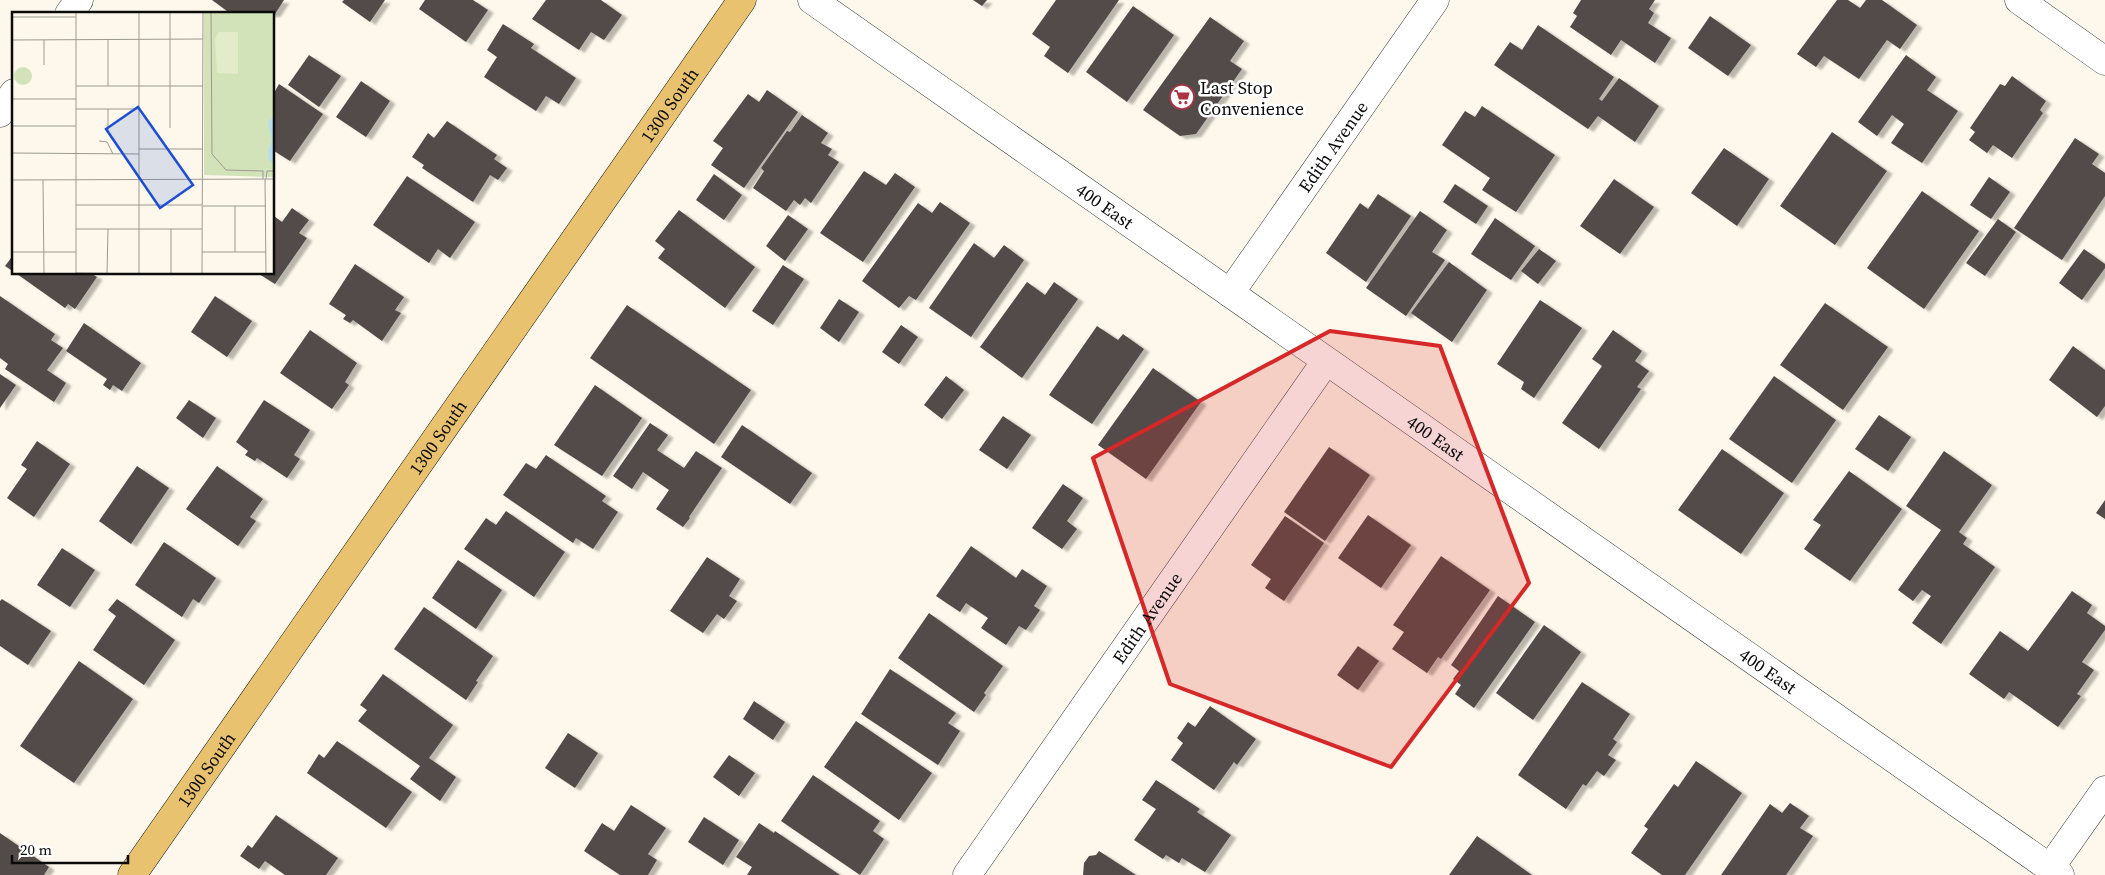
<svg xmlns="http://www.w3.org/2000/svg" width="2105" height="875" font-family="'Source Serif 4',serif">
<defs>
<filter id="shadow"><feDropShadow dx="5.5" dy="3" stdDeviation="1" flood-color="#0004"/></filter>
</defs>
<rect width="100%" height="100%" fill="#fdf8eb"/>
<g fill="#524c49" filter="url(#shadow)">
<polygon points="212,0 284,0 275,14 231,14"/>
<polygon points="344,0 385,0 370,22 342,2"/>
<polygon points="425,0 473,0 488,10 466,42 419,9"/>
<polygon points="546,0 601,0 622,15 604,40 591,32 579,50 532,19"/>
<polygon points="973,0 987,0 982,6"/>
<polygon points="1056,0 1119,0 1068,73 1044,56 1050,47 1032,34"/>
<polygon points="1581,0 1655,0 1649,9 1654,13 1648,23 1671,38 1655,63 1621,40 1611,55 1570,27 1577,16 1573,13"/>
<polygon points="1837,0 1848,0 1860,8 1866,0 1882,0 1917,25 1900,49 1887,40 1859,79 1824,56 1816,67 1797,54"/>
<polygon points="1133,6 1174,35 1127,102 1086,72"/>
<polygon points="1710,16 1751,45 1728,76 1688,48"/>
<polygon points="1210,17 1244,41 1230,61 1242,69 1196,134 1180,136 1143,110"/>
<polygon points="503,24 534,44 531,48 576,78 559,104 546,96 536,111 484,77 497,57 487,50"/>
<polygon points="1538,25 1614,77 1599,99 1602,101 1619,78 1659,106 1635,142 1598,116 1588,129 1494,65 1510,42 1522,50"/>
<polygon points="309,55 341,76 319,107 288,85"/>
<polygon points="1906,55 1936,77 1927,90 1958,111 1922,163 1891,143 1904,124 1892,115 1877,136 1858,122"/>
<polygon points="2012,76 2046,101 2040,110 2043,113 2012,158 1993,145 1987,153 1969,140 1975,132 1970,128 2000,84 2005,86"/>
<polygon points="361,81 390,101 366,137 336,117"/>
<polygon points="279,84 323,114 290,161 274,151 274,93"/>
<polygon points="767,90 798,112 744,188 711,165 723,148 713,141 748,94 759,102"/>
<polygon points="1482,106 1555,155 1516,212 1482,190 1490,178 1442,145 1465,111 1475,117"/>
<polygon points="802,115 828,133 821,143 832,149 828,155 839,162 811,203 805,198 800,205 794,200 786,211 753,188 764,171 761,168 787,131 790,132"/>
<polygon points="447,121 497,155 494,159 507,168 498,180 490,175 473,202 422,168 424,165 412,157 428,133 434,138"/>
<polygon points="1832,132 1887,171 1835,245 1780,206"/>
<polygon points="2075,138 2099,154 2092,164 2105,173 2105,196 2062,260 2014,228"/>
<polygon points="1724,148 1769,179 1737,226 1691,193"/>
<polygon points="864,171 886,185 895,173 915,187 863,262 820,233"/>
<polygon points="714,174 742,195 724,220 696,200"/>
<polygon points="407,176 475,222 450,258 438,249 429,263 373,225"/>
<polygon points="1989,177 2010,192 1991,219 1970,205"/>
<polygon points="1614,179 1654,207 1620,254 1580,226"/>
<polygon points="1455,184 1488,206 1476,224 1443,202"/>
<polygon points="1922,191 1979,231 1924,309 1867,268"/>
<polygon points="1378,194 1411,216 1366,282 1326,253 1360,203 1368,209"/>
<polygon points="940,202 970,223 916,300 909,296 899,308 862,281 918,203 932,213"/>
<polygon points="292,208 309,220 299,233 307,238 275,284 259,274 274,274 274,216 282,222"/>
<polygon points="679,210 755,267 725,308 658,258 665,249 655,241"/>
<polygon points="1420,211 1447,230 1432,252 1445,260 1406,316 1366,288"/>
<polygon points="788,215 808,229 785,261 766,246"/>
<polygon points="1495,218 1535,246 1511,280 1471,254"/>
<polygon points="1998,219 2016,232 1985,276 1966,263"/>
<polygon points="974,243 994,258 1004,245 1024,260 971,337 929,308"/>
<polygon points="1539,249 1556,261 1538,284 1521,271"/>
<polygon points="2084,249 2105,264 2105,268 2082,300 2059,283"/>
<polygon points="14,254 14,272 5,266"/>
<polygon points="1449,262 1487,290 1452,342 1411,313"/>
<polygon points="355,264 404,297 395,310 401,313 382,341 353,320 350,323 343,319 346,315 329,304"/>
<polygon points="783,265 804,279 773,325 752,311"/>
<polygon points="17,274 92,274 97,277 75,309 68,304 65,308"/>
<polygon points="1027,282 1045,295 1054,282 1078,299 1022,378 980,347"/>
<polygon points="0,296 55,334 51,340 63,348 47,370 66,383 54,402 5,369 8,364 0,358"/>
<polygon points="215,296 252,321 227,357 191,332"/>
<polygon points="839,299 859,312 839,342 820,328"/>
<polygon points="1540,300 1582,328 1534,398 1521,389 1524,382 1497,364"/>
<polygon points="1825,303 1888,347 1843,410 1780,365"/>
<polygon points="627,305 751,390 714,444 590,358"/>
<polygon points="84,323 141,363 122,391 113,385 110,390 103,385 107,379 66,351"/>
<polygon points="901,325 918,337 899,364 882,352"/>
<polygon points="1097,326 1118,340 1123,334 1144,349 1092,424 1049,395"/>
<polygon points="310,330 357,363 345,382 349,385 332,409 280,373"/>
<polygon points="1613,330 1642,351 1635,361 1649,371 1637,387 1641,389 1599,449 1562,423 1602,366 1592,359"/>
<polygon points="2073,346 2105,370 2105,406 2097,417 2049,380"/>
<polygon points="1153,368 1201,402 1146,479 1098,445"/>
<polygon points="0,374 16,385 0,408"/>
<polygon points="946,376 964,390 942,419 924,405"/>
<polygon points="1774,376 1836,420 1792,483 1729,439"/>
<polygon points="595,385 642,418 602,476 554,445"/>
<polygon points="189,400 216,418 203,438 176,418"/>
<polygon points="264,400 310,430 294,455 300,459 287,478 257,458 255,461 245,455 248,451 236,442"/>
<polygon points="1879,415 1911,437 1888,471 1855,449"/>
<polygon points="1003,416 1031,435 1007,469 979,450"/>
<polygon points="650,423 668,435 657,450 684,468 696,451 722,468 689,517 690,518 683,527 656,509 669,490 643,472 632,489 613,476"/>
<polygon points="742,425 812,473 790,504 721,457"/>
<polygon points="37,441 70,464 34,517 7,498 27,469 21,465"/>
<polygon points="1329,447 1370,475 1325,541 1284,512"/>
<polygon points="1722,449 1784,493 1741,554 1678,510"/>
<polygon points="1944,451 1992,485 1959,532 1967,538 1963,544 1995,567 1941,644 1912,623 1931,596 1922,590 1913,601 1898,590 1941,530 1906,506"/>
<polygon points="546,455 606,496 602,501 618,512 593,549 576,538 573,543 503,495 526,463 536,469"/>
<polygon points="137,466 169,488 131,544 99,521"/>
<polygon points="217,466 263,499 250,517 256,521 238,546 186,509"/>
<polygon points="1849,471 1902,509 1850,581 1804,549 1821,525 1813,520"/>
<polygon points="1063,484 1083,498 1067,521 1077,529 1062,549 1032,528"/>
<polygon points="2105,500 2105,519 2096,513"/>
<polygon points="506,511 565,552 534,597 464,549 486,518 496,525"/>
<polygon points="1368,515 1411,545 1381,588 1338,558"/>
<polygon points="1285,516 1324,543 1284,601 1265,588 1271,579 1251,565"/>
<polygon points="164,542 216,578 199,603 193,599 182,617 135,585"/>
<polygon points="971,546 1016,578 1022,569 1047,586 1034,606 1040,610 1026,630 1019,626 1006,645 981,628 988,618 966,603 960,612 936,596"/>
<polygon points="62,548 95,570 70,607 37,585"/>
<polygon points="1441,556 1490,590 1441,659 1438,657 1427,673 1392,649 1404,632 1393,625"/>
<polygon points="707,557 740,579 729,596 737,601 724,619 717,614 703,633 670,611"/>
<polygon points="458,560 502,590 476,629 432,598"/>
<polygon points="2072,591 2092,605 2087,613 2105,626 2105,630 2082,662 2094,670 2077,694 2081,696 2058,727 2009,692 2004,699 1969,674 2000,631 2028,651"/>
<polygon points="1498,596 1535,622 1474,708 1455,694 1461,685 1453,679 1459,671 1451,665"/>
<polygon points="2,599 51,631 28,665 0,646 0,601"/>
<polygon points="117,599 175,640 144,685 93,650 116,616 108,610"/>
<polygon points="424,607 493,656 476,681 478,682 466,700 394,649"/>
<polygon points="929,613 1003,666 984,693 986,695 974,712 898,658"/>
<polygon points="1544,625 1581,652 1533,720 1496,693"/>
<polygon points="1358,646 1379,661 1358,690 1337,675"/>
<polygon points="79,661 133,699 74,783 20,746"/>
<polygon points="890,669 956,713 948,723 960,731 938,765 861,714"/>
<polygon points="383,674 453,725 429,758 456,777 440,801 410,779 420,766 358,721 367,710 360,705"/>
<polygon points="1582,682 1630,714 1613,739 1617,742 1608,755 1616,760 1604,776 1597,771 1586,786 1583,784 1566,809 1518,775"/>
<polygon points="754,701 785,722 773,740 743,719"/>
<polygon points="1210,706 1256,739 1237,765 1234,762 1214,790 1171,760 1183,743 1177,738 1188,722 1195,727"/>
<polygon points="856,721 932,773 899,820 824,767"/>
<polygon points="568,733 598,753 575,788 545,768"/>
<polygon points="337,741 412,792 386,828 307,773 319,754 324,758"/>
<polygon points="729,755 755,773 739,796 713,777"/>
<polygon points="1696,761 1742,793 1685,875 1662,875 1631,853 1648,829 1644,826 1674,784 1678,787"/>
<polygon points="813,775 880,821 873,831 884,839 860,875 781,821"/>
<polygon points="1156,780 1200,809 1197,812 1231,835 1205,872 1182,858 1179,863 1166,855 1163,859 1134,840 1156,809 1142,800"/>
<polygon points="1790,803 1809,816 1800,828 1813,836 1786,875 1721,875 1770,804 1782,813"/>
<polygon points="631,805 666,828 648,854 657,860 648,875 620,875 584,851 602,823 614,831"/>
<polygon points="276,815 338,858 326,875 285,875 265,861 259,869 240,856 248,845 252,848"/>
<polygon points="704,817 739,840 723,865 688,842"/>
<polygon points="759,823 774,833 775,831 840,875 747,875 752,867 736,857"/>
<polygon points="0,833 49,867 44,875 0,875"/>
<polygon points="1477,836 1532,875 1449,875"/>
<polygon points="1099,851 1136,875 1083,875 1084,863 1089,856 1096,855"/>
</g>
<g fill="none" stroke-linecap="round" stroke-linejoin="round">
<defs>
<g id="minor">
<path id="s1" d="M812 0 2060 875"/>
<polyline points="2019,0 2105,61"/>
<polyline points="69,14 79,0"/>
<polyline points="0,113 14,93"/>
<path id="s2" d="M1230 293 1435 0"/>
<polyline points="2050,868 2105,790"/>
<path id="s3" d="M967 875 1326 361"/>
</g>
<g id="major">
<path id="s4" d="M132 875 742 0"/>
</g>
</defs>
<use href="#minor" stroke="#3e3e3e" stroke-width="29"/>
<use href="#major" stroke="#1c1c1c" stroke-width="29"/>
<use href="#minor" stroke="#fff" stroke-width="28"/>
<use href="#major" stroke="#e9c26f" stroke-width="28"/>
</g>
<path fill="#d62828" fill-opacity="0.2" stroke="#d62828" stroke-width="4" stroke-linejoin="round" d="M1330 331 1440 346 1529 583 1391 767 1170 684 1093 458Z"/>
<defs>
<symbol id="supermarket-ring" viewBox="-11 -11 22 22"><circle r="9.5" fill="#fff" stroke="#ab3342" stroke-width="1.5"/><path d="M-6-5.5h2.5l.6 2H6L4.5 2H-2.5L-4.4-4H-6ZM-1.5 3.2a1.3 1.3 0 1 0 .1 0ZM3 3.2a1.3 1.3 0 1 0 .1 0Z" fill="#ab3342"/></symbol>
</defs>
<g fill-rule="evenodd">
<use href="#supermarket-ring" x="1168" y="83" width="28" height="28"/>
</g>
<g text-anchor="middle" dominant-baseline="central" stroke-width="5" stroke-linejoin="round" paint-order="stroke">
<g font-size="18" fill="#0b0b0b" stroke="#fff" text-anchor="start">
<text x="1200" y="87">Last Stop<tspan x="1200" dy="21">Convenience</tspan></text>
</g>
<g font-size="18" fill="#0b0b0b" stroke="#fff">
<text stroke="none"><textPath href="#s4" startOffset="939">1300 South</textPath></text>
<text stroke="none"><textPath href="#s2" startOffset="179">Edith Avenue</textPath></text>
<text stroke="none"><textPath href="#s1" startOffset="358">400 East</textPath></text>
<text stroke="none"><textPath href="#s1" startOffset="762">400 East</textPath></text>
<text stroke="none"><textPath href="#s4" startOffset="534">1300 South</textPath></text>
<text stroke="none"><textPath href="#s3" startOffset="314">Edith Avenue</textPath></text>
<text stroke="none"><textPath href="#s1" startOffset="1168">400 East</textPath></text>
<text stroke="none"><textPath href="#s4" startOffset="129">1300 South</textPath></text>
</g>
</g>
<g transform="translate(12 12)">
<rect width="262" height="262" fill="#fdf8eb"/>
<path d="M2 64a9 9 0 1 1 18 0a9 9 0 1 1-18 0Z" fill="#d2e3b9"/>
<path d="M192 0H262V165L192 163Z" fill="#d2e3b9"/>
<path d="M207 20H226V62L205 61 203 27Z" fill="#e2ebca"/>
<path d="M262 104V152L257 148 256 139 260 129 256 110Z" fill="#b6ddef"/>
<path fill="none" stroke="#9c9991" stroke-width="1" d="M158 0V116M199 0 200 142 214 158 251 159V167M0 5H64M0 28 191 27M32 28V53M96 28V74M64 74H191M0 87H64M64 97H127M0 114H64M96 121V97M87 129 95 130 101 142M127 137H191M0 141 127 142M253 167 254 262M254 167 255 159H263M0 168 263 167M31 168 32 262M64 193H190M191 194H254M223 194V240M64 217H190M0 240H64M190 240H254M0 246V0M64 261 128 262M95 261 96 217M64 262V0M127 262V0M159 262V217M190 262 191 0"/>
<path fill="#1d4ed8" fill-opacity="0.15" stroke="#1d4ed8" stroke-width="2.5" d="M126 95 181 173 148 196 94 117Z"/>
<rect width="262" height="262" fill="none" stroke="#0b0b0b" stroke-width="2.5"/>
</g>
<path d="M12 855v8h116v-8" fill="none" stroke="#0b0b0b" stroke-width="2.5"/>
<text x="20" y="855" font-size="15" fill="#0b0b0b" stroke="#ffffff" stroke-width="4" paint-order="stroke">20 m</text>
</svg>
